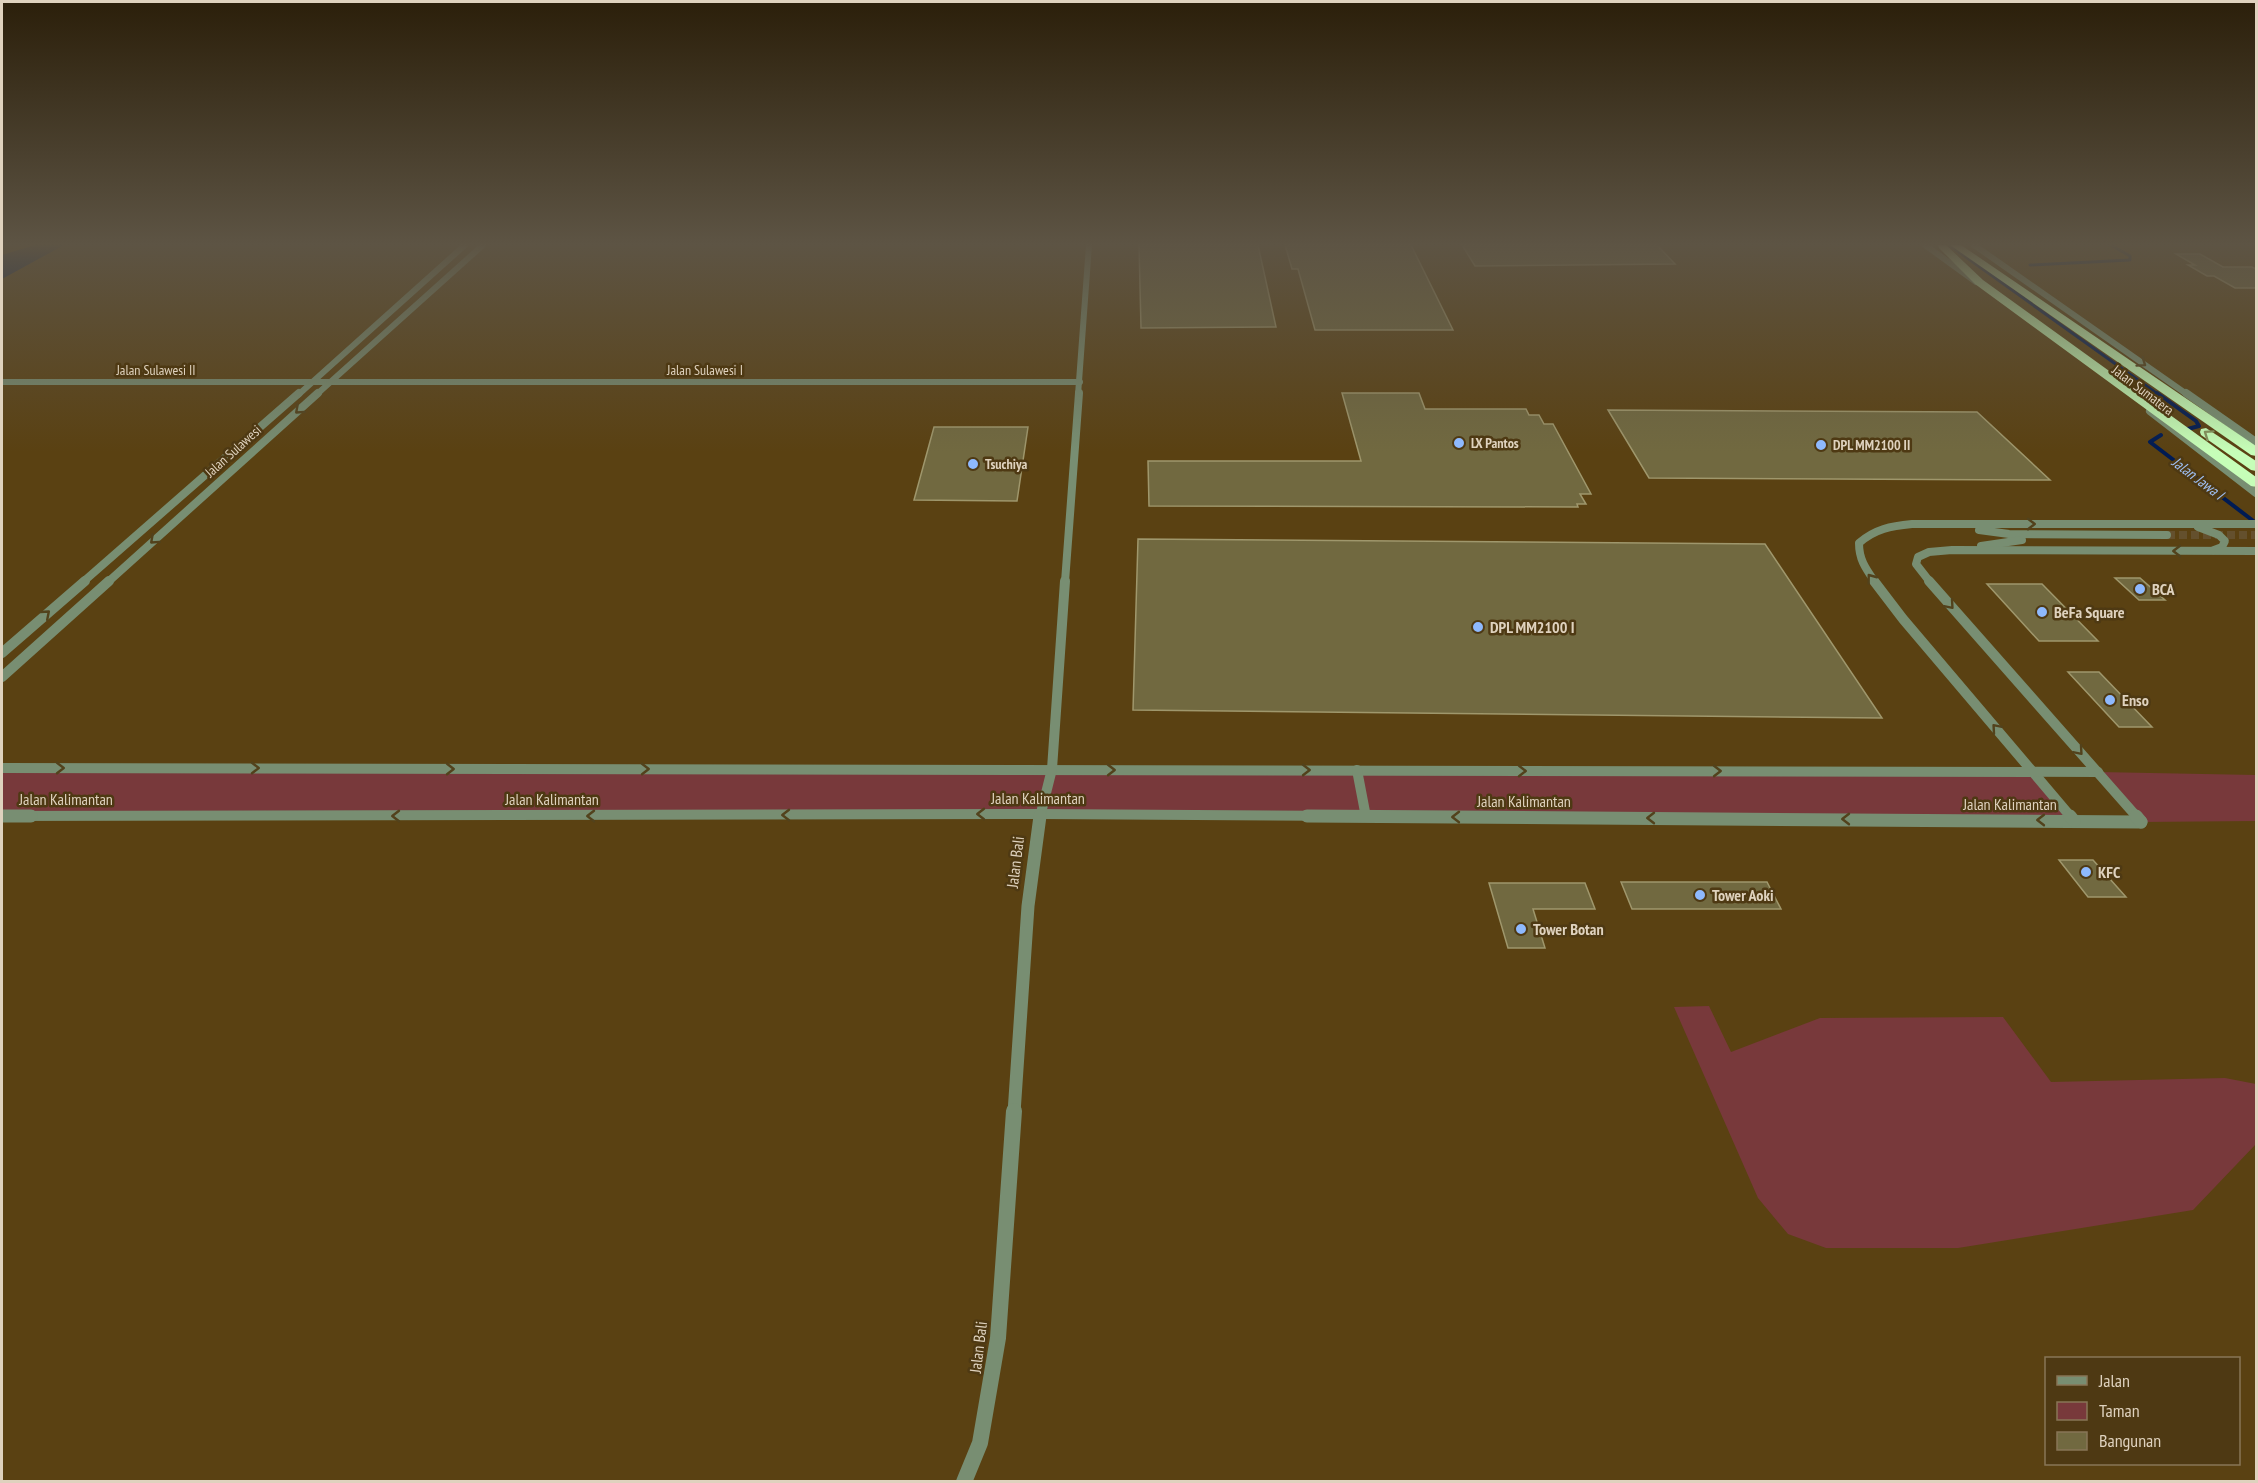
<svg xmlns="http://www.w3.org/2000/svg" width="2258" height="1483" font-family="'PT Sans Narrow',sans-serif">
<rect width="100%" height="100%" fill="#4e3913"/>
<path fill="#5a4112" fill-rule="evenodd" d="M2 245H2256V1481L2 1482ZM2046 1358H2238V1464H2046Z"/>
<g fill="#78393b">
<polygon points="2,768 2034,772 2074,821 2,816"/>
<polygon points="2098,772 2256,775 2256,821 2141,822"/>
<polygon points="1709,1006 1731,1052 1820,1018 2003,1017 2051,1082 2225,1078 2256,1084 2256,1144 2193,1210 1958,1248 1826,1248 1788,1234 1758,1198 1674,1007"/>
</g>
<polygon fill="#001b53" points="35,245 64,245 2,279 2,255"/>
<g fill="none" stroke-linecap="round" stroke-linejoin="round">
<g stroke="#001b53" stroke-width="3">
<polyline points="1949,245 2159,395"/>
<polyline points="2030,265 2130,260 2130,256 2111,245"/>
</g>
<g stroke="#001b53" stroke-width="4">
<polyline points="2157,393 2196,421 2199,426 2184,430"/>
<polyline points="2161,435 2150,442 2256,523"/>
</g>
</g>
<g fill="#716940" stroke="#9f976c" stroke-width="1.5">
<polygon points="1139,245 1258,245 1276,327 1141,328"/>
<polygon points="1285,245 1411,245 1453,330 1315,330 1298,269 1292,269"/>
<polygon points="1462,245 1657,245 1675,264 1475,266"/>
<polygon points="2176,254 2200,254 2223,267 2252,267 2256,269 2256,288 2235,288 2214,276 2207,276 2188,265 2195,265"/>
<polygon points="1342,393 1419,393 1425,409 1526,409 1529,415 1539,415 1544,424 1553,424 1591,494 1580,494 1586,504 1577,504 1578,507 1149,506 1148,461 1361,461"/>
<polygon points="1608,410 1977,412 2050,480 1649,478"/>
<polygon points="934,427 1028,427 1017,501 914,500"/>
<polygon points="1138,539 1765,544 1882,718 1133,710"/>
<polygon points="2115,578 2140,578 2165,600 2139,600"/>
<polygon points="1987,584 2042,584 2098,641 2039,641"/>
<polygon points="2068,672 2099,672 2152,727 2119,727"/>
<polygon points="2059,860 2093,860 2126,897 2088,897"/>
<polygon points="1621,882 1767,882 1781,909 1632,909"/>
<polygon points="1489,883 1585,883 1595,909 1533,909 1545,948 1508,948"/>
</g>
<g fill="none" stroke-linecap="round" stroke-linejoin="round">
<polyline stroke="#64502d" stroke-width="8" stroke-dasharray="8 4" stroke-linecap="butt" points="2167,535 2256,535"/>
<g stroke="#788e72" stroke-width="6">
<polyline points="1925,245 1976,282"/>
<polyline points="1974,245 2188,395"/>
<polyline points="2,382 1080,382"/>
<polyline points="298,395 465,245"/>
<polyline points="316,395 483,245"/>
<polyline points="1078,395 1089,245"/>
</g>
<g stroke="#788e72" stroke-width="8">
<polyline points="2186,393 2256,442"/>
<polyline points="2150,411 2256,493"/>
<polyline points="2198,527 2219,535 2225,541 2222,547 2214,550"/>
<polyline points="1979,530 2009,534 2167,535"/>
<polyline points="1981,546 2022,540"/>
<polyline points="83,582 299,393"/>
<polyline points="108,582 318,393"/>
<polyline points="1065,582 1079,393"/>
<path d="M1875 582C1866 569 1859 560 1859 543 1875 529 1891 526 1912 524H2256"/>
<polyline points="1930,582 1916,564 1918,557 1929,552 1952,550 2256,551"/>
</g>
<g stroke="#788e72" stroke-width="10">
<polyline points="1874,581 1903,619 2071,817"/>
<polyline points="1929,581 2137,817"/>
<polyline points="2,653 85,581"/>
<polyline points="2,677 109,581"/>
<polyline points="2,768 2098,772"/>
<polyline points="1357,770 1366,817"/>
<polyline points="2,816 1040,814 1514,817"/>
<polyline points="1040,817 1052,769 1065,581"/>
</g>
<g stroke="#788e72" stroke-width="13">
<polyline points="2,816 31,816"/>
<polyline points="1307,816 2141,822"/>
<polyline points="2070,816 2074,821"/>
<polyline points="2136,816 2141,822"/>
<polyline points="1014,1113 1028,906 1040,816"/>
</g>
<polyline stroke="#788e72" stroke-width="16" points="964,1482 980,1443 998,1338 1014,1111"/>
<g fill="#c6feb8" fill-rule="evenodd">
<polygon points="1938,245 1946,245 1983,280 2256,477 2256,487 2251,486 1975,284 1939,248"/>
<polygon points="1950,245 1961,245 2256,446 2256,456 2251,455"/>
<polygon points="2206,428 2256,461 2256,471 2251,470 2201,435 2200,432 2201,429"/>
</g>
</g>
<defs><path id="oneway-chevron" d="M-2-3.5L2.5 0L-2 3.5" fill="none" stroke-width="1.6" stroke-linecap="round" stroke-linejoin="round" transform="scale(1.5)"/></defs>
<g stroke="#52421c">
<use href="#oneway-chevron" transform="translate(2142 363) rotate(35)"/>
<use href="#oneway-chevron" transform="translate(299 410) rotate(138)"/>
<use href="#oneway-chevron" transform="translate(2031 524)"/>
<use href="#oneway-chevron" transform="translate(154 540) rotate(138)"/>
<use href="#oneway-chevron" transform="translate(2177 551) rotate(180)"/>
<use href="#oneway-chevron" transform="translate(1871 578) rotate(-127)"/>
<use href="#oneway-chevron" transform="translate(1950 605) rotate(49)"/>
<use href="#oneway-chevron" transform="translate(46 614) rotate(-41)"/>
<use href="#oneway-chevron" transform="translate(1996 728) rotate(-131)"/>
<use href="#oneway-chevron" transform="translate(2079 751) rotate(49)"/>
<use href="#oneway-chevron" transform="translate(60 768)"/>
<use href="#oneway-chevron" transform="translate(255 768)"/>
<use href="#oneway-chevron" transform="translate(450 769)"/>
<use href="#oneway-chevron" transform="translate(645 769)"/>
<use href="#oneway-chevron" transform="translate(1111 770)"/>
<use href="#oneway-chevron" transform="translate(1306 770)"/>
<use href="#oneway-chevron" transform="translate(1522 771)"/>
<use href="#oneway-chevron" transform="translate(1717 771)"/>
<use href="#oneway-chevron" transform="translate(981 814) rotate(180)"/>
<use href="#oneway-chevron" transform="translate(786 815) rotate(180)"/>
<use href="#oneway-chevron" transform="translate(396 816) rotate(180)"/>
<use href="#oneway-chevron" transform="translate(591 816) rotate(180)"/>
<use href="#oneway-chevron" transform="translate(1456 817) rotate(-180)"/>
<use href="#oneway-chevron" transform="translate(1651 818) rotate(-180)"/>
<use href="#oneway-chevron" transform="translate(1846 819) rotate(-180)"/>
<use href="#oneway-chevron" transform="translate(2041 820) rotate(-180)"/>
</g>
<use stroke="#84925d" href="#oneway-chevron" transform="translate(2208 434) rotate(-145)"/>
<linearGradient id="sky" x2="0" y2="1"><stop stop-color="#2b1f0a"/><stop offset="0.54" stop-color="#5d5444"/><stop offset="1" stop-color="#5d5444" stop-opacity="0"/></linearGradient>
<rect width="2258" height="452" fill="url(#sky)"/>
<g fill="#8eb9fd" stroke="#4e3913" stroke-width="2">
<circle cx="1459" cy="443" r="6"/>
<circle cx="1821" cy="445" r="6"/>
<circle cx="973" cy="464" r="6"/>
<circle cx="2140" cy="589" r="6"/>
<circle cx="2042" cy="612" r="6"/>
<circle cx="1478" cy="627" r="6"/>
<circle cx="2110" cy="700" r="6"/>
<circle cx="2086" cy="872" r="6"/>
<circle cx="1700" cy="895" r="6"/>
<circle cx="1521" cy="929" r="6"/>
</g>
<g text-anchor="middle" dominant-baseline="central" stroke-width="5" stroke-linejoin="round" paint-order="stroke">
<g font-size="14" fill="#dfd2be" stroke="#4e3913">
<text x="156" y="370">Jalan Sulawesi II</text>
<text x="705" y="370">Jalan Sulawesi I</text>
<text transform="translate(2143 390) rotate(37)">Jalan Sumatera</text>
<text transform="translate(233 451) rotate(-42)">Jalan Sulawesi</text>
</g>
<g font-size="14" font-weight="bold" fill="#dfd2be" stroke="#4e3913" text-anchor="start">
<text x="1471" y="443">LX Pantos</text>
<text x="1833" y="445">DPL MM2100 II</text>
<text x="985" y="464">Tsuchiya</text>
</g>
<g font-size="15" font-style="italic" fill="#9fc0f4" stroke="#4e3913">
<text transform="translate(2198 478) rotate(37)">Jalan Jawa I</text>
</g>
<g font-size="16" font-weight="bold" fill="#dfd2be" stroke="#4e3913" text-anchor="start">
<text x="2152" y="589">BCA</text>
<text x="2054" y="612">BeFa Square</text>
<text x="1490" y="627">DPL MM2100 I</text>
<text x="2122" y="700">Enso</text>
<text x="2098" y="872">KFC</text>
<text x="1712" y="895">Tower Aoki</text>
<text x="1533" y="929">Tower Botan</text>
</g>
<g font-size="16" fill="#dfd2be" stroke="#4e3913">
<text x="1038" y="798">Jalan Kalimantan</text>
<text x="66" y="799">Jalan Kalimantan</text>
<text x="552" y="799">Jalan Kalimantan</text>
<text x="1524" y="801">Jalan Kalimantan</text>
<text x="2010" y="804">Jalan Kalimantan</text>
<text transform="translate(1015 862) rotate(-83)">Jalan Bali</text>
<text transform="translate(978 1347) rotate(-83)">Jalan Bali</text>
</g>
</g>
<rect width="2258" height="1483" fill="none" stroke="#dfd2be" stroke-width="6"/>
<rect x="2045" y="1357" width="195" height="108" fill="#4e3913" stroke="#887657" stroke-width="1.5"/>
<rect x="2057" y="1376" width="30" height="9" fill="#788e72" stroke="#887657" stroke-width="1.5"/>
<text x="2099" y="1387" font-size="18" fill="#dfd2be">Jalan</text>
<rect x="2057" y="1402" width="30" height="18" fill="#78393b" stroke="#887657" stroke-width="1.5"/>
<text x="2099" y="1417" font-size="18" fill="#dfd2be">Taman</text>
<rect x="2057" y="1432" width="30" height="18" fill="#716940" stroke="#887657" stroke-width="1.5"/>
<text x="2099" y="1447" font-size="18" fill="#dfd2be">Bangunan</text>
</svg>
